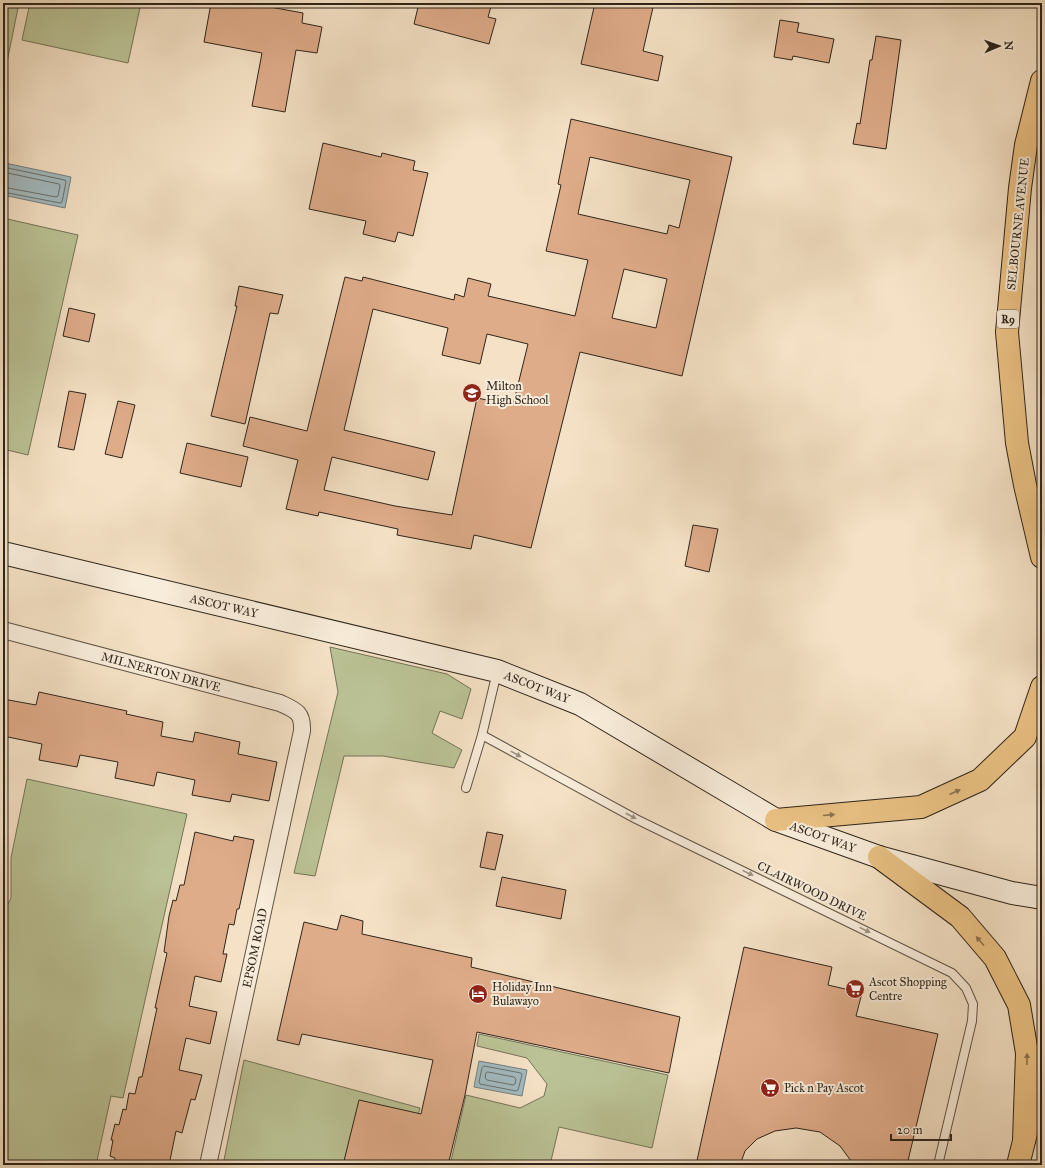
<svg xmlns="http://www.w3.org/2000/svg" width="1045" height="1168" font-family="'IM FELL Great Primer',serif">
<rect width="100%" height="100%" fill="#f5e2c6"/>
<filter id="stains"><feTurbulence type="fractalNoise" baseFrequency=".005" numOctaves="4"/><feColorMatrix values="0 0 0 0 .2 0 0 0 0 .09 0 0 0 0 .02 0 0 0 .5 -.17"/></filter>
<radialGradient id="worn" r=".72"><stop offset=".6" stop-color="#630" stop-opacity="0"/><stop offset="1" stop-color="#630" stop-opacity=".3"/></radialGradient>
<g fill="#bbc396" stroke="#747458">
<polygon points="3,3 19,3 3,82"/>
<polygon points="30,3 141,3 128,63 22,40"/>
<polygon points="3,218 78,235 28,455 3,449"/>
<polygon points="330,647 447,674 471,689 462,719 440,711 432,733 462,750 454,768 383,756 344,756 315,876 294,873 338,692"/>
<polygon points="27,779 187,814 123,1098 111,1096 96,1165 7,1165 3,1155 3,915 11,898 11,858"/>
<polygon points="479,1034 668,1075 652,1148 559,1127 550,1165 450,1165 466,1095 520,1108 544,1096 547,1084 527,1058 477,1046"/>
<polygon points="244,1060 420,1108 415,1126 447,1165 223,1165"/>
</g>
<g fill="#a2bac0" stroke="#747e7e">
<polygon points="5,163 71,177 65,208 3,195 3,172"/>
<polygon points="479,1061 527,1070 522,1096 474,1087"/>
</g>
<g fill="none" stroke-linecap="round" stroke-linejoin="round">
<g stroke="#68706d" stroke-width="1">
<polyline points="3,167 65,180 66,182 62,202 60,203 3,192"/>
<polyline points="3,172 59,184 60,186 58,196 56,197 3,187"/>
<polygon points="484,1066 521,1073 522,1075 518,1090 516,1091 480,1084 479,1082 482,1068"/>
<polygon points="488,1072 514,1077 516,1079 515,1084 513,1085 487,1080 485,1078 486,1073"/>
</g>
</g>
<g fill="#dfac8a" stroke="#2e251a" fill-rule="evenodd">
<polygon points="211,3 248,3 303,13 302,23 322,27 317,53 296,50 285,112 252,106 262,53 204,42"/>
<polygon points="419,3 492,3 488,17 496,19 489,44 414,24"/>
<polygon points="595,3 654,3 643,51 663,56 658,81 581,64"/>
<polygon points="780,20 799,23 797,32 834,39 829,63 793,56 792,60 774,57"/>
<polygon points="876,36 901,40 886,149 853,144 857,123 860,124 870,60 872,60"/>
<path d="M571 119 732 157 682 376 580 352 531 548 474 535 471 549 397 535 398 529 319 512 318 516 286 509 298 460 243 446 250 417 307 431 345 277 362 281 363 277 454 300 455 294 464 297 468 278 491 284 488 296 575 316 588 260 546 251 561 185 558 184ZM590 157 690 180 679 228 669 225 667 234 578 214ZM624 269 667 279 656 328 612 318ZM373 309 448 328 442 355 480 364 487 334 528 344 513 405 477 398 452 515 395 506 324 490 332 457 428 480 435 452 344 430Z"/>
<polygon points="323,143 381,157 382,153 415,161 413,170 428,173 413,236 398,232 395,242 363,234 366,221 309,209"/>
<polygon points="239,286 283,295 278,314 270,313 245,424 211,416 237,306 235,306"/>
<polygon points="69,308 95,314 89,342 63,336"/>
<polygon points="69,391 86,394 74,450 58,447"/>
<polygon points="118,401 135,405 122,458 105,454"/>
<polygon points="187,443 248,457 241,487 180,473"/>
<polygon points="693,525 718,529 709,572 685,566"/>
<polygon points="39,692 127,711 126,714 163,722 161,736 193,742 195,732 240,742 238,754 277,762 269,801 232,794 230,802 192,795 195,780 157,772 154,786 115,778 118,762 80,755 77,767 39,760 42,744 3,736 3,699 36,705"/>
<polygon points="195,832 233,841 234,836 254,840 239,909 237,909 234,925 229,924 223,954 227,954 221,982 195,976 189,1006 217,1012 210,1044 186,1038 179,1070 202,1075 195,1100 191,1099 182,1133 176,1131 169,1165 114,1165 115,1158 110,1156 113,1140 111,1140 115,1124 119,1125 123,1109 126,1110 129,1093 135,1094 139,1077 142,1077 157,1008 155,1008 167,953 164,952 169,916 173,900 176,901 180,885 184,885"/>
<polygon points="487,832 503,835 495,870 480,867"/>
<polygon points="502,877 566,890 561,919 496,906"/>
<polygon points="341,915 363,921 362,934 472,958 471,967 680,1017 669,1073 477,1032 465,1095 448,1165 343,1165 359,1100 421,1114 433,1060 302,1034 299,1045 277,1040 304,922 337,930"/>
<polygon points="744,947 832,967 828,985 862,993 856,1016 938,1034 907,1165 854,1165 840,1146 820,1132 796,1128 775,1131 757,1139 745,1151 740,1165 696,1165"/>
</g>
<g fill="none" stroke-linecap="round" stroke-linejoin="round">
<defs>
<g id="service">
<polyline points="482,735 636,819 952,973 966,988 973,1004 972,1021 938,1165"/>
<polyline points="466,788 482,735 497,672"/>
</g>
<path id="minor" d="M3 630 280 703C295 710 303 712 302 731L208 1165"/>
<polyline id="secondary" points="3,553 497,671 580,704 776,820 879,857 1012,893 1042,898"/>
<g id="trunk">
<polyline points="1042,81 1026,145 1020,188 1007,332 1017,443 1025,485 1042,557"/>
<polyline points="776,820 921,807 980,780 1025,737 1042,687"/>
<polyline points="879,857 960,917 995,958 1019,1005 1027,1053 1024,1140"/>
<polyline points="1018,1165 1042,1070"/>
</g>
</defs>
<use href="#service" stroke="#605445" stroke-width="10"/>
<use href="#minor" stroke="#605445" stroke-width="18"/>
<use href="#secondary" stroke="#2e251a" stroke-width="24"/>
<use href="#trunk" stroke="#2e251a" stroke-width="24"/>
<use href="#service" stroke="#f8ecda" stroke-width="8"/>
<use href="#minor" stroke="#f8ecda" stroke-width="16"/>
<use href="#secondary" stroke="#f8ecda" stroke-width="22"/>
<use href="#trunk" stroke="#eac183" stroke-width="22"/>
</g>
<defs><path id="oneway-solid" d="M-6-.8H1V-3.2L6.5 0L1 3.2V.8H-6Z"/></defs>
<g fill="#9d9284">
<use href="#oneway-solid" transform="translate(516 754) rotate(29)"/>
<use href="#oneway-solid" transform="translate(631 816) rotate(28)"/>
<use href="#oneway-solid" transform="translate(748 873) rotate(26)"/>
<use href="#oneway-solid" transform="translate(865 930) rotate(26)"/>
</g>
<g fill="#8c734e">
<use href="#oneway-solid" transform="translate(955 792) rotate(-24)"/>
<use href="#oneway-solid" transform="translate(829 815) rotate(-5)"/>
<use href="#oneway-solid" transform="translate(980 941) rotate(-131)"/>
<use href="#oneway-solid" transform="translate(1027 1059) rotate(-89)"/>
</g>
<defs>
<symbol id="school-disc" viewBox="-11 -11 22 22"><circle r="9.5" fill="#8f2418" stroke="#f8ecda"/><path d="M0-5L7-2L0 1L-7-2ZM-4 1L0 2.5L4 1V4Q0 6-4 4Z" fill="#fff"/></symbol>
<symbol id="supermarket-disc" viewBox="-11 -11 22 22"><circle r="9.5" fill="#8f2418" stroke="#f8ecda"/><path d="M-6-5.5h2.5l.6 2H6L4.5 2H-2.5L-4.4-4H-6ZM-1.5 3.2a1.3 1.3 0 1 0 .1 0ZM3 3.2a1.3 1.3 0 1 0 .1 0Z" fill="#fff"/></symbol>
<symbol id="hotel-disc" viewBox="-11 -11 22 22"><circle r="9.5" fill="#8f2418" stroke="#f8ecda"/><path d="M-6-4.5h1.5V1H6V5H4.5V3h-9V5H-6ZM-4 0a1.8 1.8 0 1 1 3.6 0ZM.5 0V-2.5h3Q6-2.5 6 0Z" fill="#fff"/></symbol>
</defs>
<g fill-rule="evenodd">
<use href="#school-disc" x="461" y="382" width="22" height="22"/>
<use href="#supermarket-disc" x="844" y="978" width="22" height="22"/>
<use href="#hotel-disc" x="467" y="983" width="22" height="22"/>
<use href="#supermarket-disc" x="759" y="1077" width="22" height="22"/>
</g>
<g text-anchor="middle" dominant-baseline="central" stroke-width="4" stroke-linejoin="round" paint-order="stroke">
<rect fill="#f8ecda" stroke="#6b6154" stroke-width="1" x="997" y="310" width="22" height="18" rx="3"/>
<g font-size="11" font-weight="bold" fill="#2e251a">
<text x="1008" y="319">R9</text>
</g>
<g font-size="12" fill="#2e251a" stroke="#f8ecda">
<text transform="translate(1018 224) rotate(-84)">SELBOURNE AVENUE</text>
<text transform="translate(224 606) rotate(13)">ASCOT WAY</text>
<text transform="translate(161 672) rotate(15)">MILNERTON DRIVE</text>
<text transform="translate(537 687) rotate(21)">ASCOT WAY</text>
<text transform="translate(823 837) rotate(20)">ASCOT WAY</text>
<text transform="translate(812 891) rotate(26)">CLAIRWOOD DRIVE</text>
<text transform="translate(255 948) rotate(-78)">EPSOM ROAD</text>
</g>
<g font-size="12" fill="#2e251a" stroke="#f8ecda" text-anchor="start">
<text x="486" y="386">Milton<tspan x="486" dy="14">High School</tspan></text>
<text x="869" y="982">Ascot Shopping<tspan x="869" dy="14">Centre</tspan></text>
<text x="492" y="987">Holiday Inn<tspan x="492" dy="14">Bulawayo</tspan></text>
<text x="784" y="1088">Pick n Pay Ascot</text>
</g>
</g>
<rect width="1045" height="1168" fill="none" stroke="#f5e2c6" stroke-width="16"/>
<rect x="4" y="4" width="1037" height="1160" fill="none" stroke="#2e251a" stroke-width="2"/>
<rect x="8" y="8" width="1029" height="1152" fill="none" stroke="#2e251a"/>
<g transform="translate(999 46) rotate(88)" stroke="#f8ecda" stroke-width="3" paint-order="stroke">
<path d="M0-3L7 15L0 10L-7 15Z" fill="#2e251a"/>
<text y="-6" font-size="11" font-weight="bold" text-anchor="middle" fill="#2e251a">N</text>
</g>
<path d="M891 1134v6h60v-6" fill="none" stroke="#2e251a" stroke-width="2"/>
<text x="897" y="1134" font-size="12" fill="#2e251a" stroke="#f8ecda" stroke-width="3" paint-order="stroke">20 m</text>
<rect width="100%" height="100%" filter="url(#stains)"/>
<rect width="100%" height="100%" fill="url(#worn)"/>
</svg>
